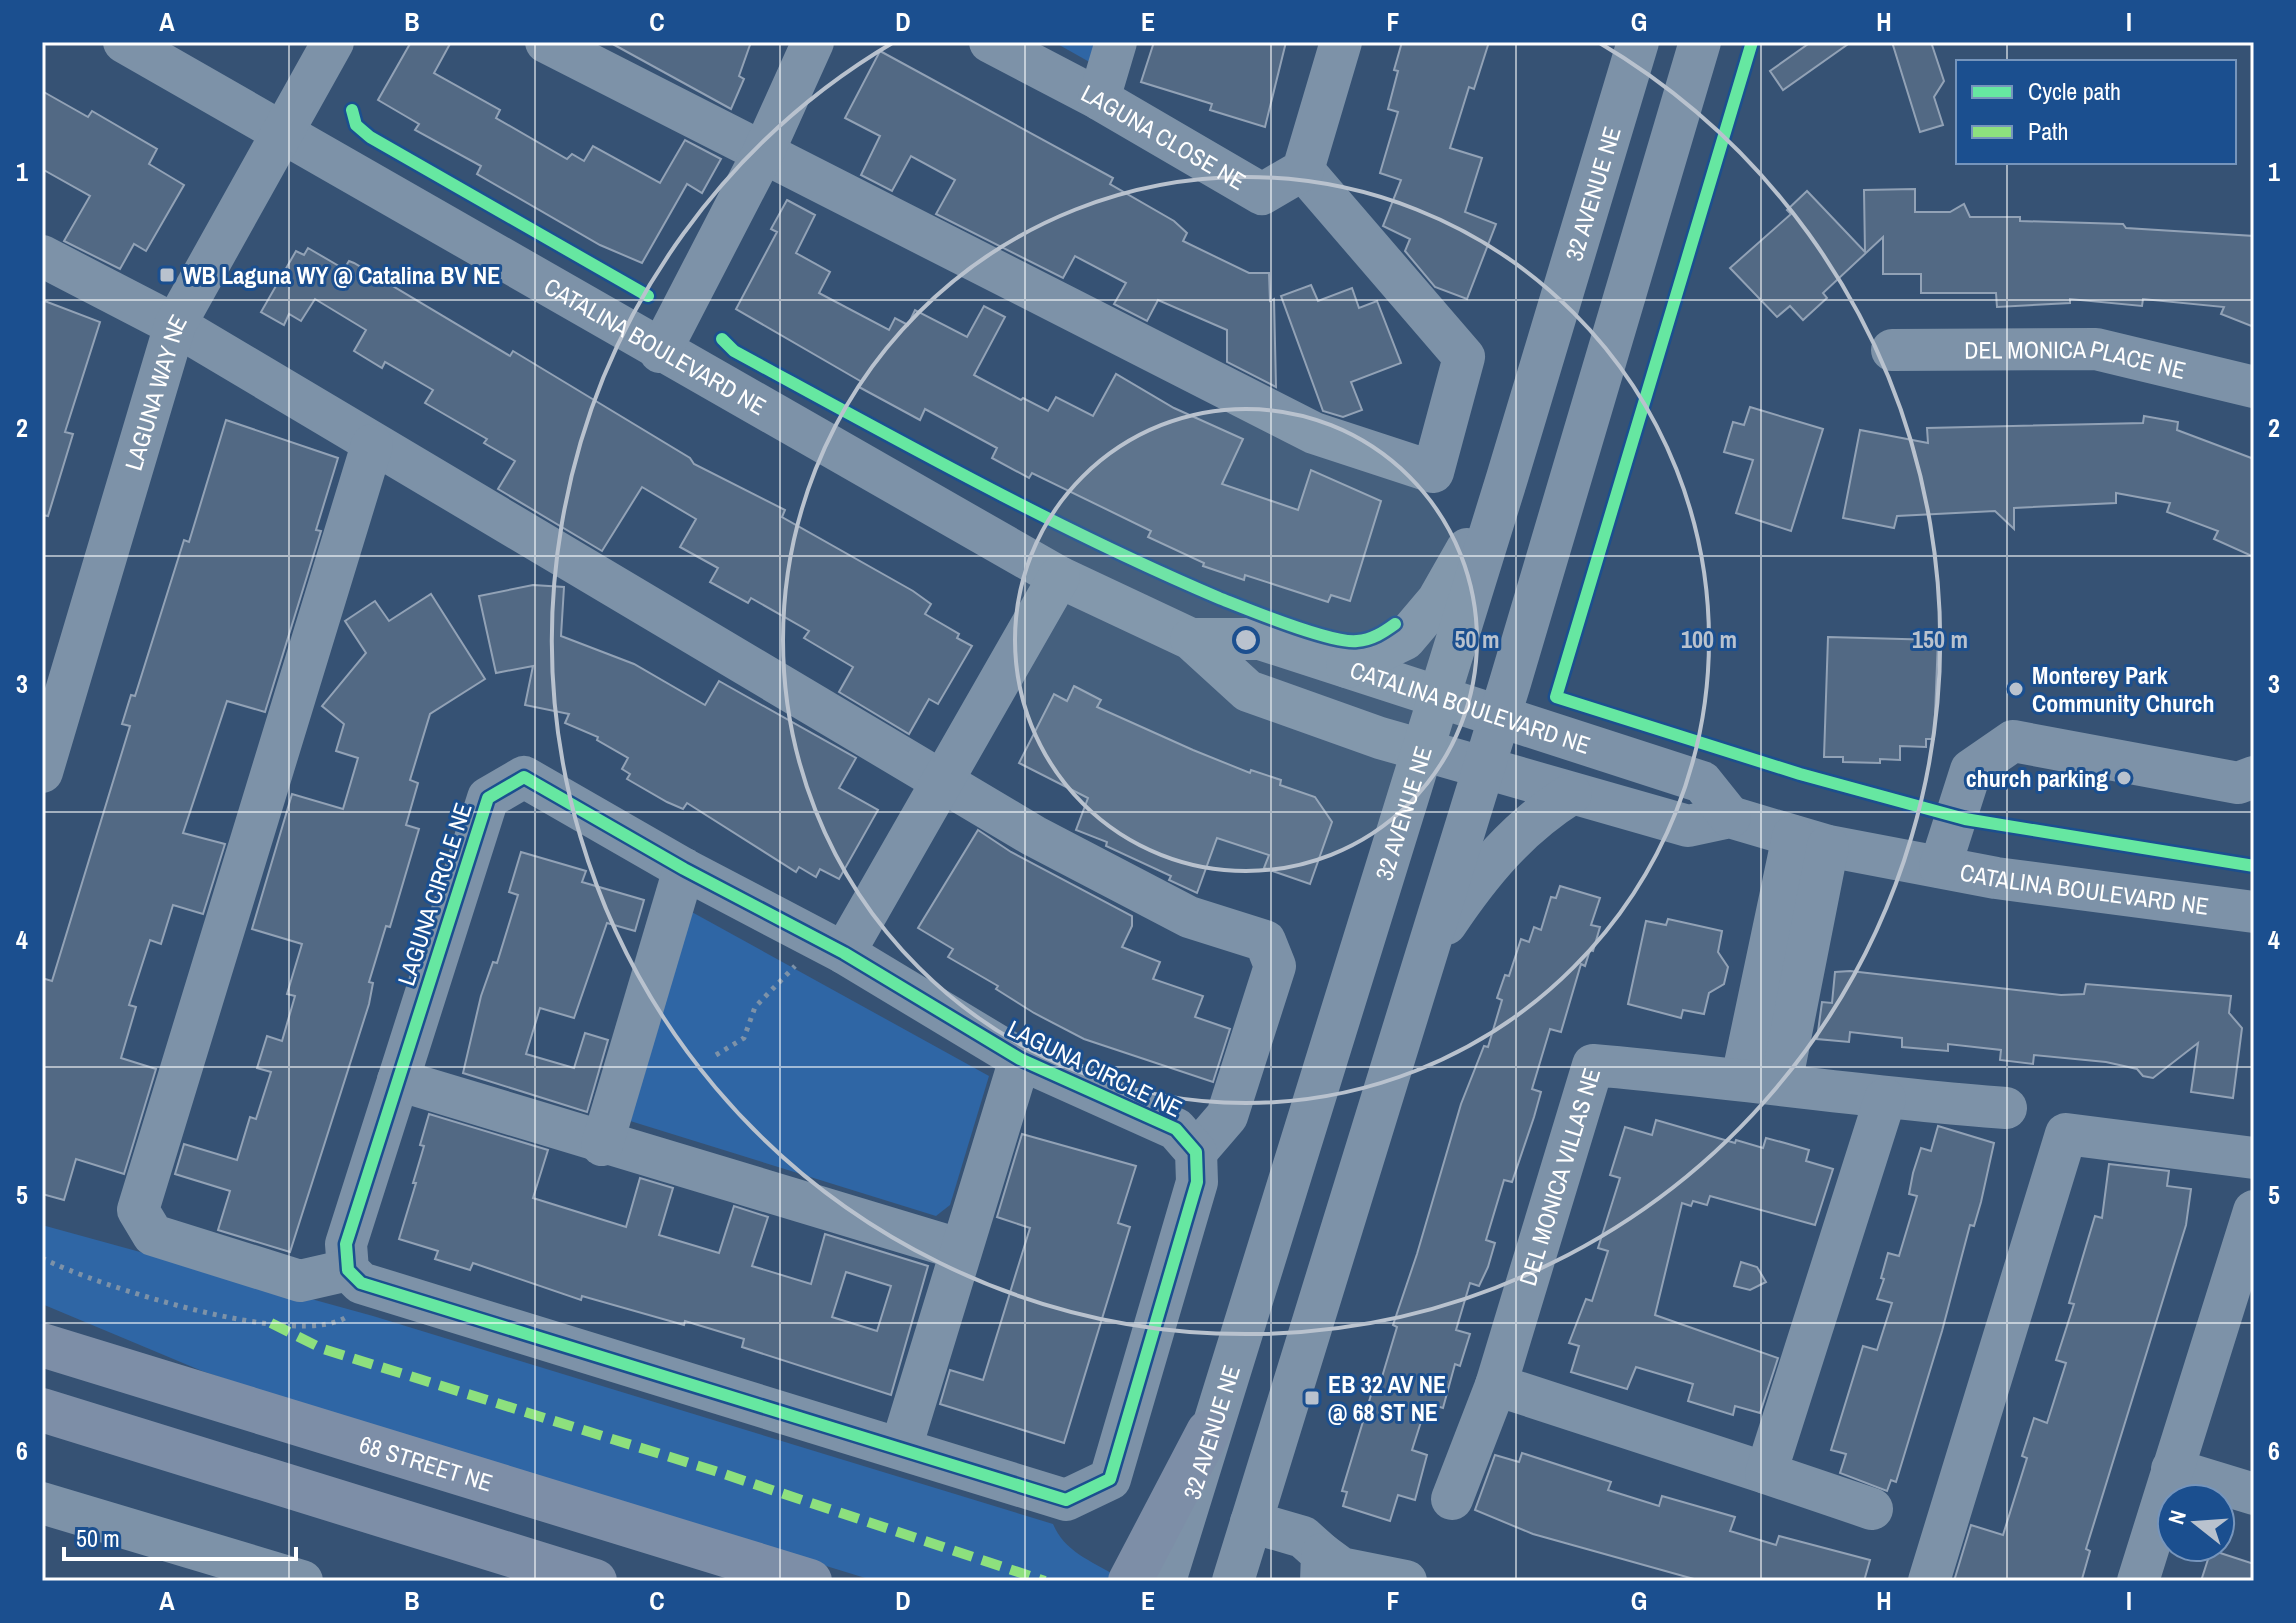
<svg xmlns="http://www.w3.org/2000/svg" width="2296" height="1623" font-family="'Archivo Narrow',sans-serif">
<rect width="100%" height="100%" fill="#365274"/>
<g fill="#2f66a5">
<polygon points="1054,42 1100,42 1093,64"/>
<polygon points="690,911 989,1076 950,1205 936,1216 627,1120"/>
<path d="M42 1225 373 1316 1053 1524C1064 1551 1091 1561 1115 1575L1111 1581H875L318 1410 202 1371 42 1304Z"/>
</g>
<g fill="#526984" stroke="#92a2b6" stroke-width="2" fill-rule="evenodd">
<polygon points="411,42 451,42 434,73 500,110 496,118 567,159 572,154 584,161 593,146 660,183 685,140 721,159 702,193 687,184 642,263 600,245 477,174 481,166 415,130 419,124 378,100"/>
<polygon points="609,42 751,42 739,76 744,79 731,109"/>
<polygon points="1154,42 1286,42 1265,127 1210,110 1212,104 1141,82"/>
<polygon points="1402,42 1489,42 1474,89 1469,87 1450,148 1482,158 1465,212 1496,224 1467,299 1435,287 1405,251 1410,239 1383,226 1401,180 1380,173 1398,112 1388,109 1398,71 1394,70"/>
<polygon points="1811,42 1851,42 1783,90 1770,71"/>
<polygon points="1892,42 1931,42 1944,81 1934,97 1943,125 1920,132"/>
<polygon points="880,51 1113,178 1110,184 1174,221 1187,233 1183,241 1249,273 1269,273 1270,301 1274,299 1276,387 1227,362 1227,330 1158,300 1147,321 1114,304 1126,283 1075,256 1063,278 936,214 955,180 911,156 892,191 861,175 880,136 845,118"/>
<polygon points="42,91 88,117 92,111 157,149 149,164 184,185 146,251 134,244 120,269 64,241 90,196 42,169"/>
<polygon points="1915,189 1915,212 1950,212 1964,204 1970,217 2020,217 2020,221 2123,224 2126,228 2254,236 2254,327 2221,314 2224,307 2143,299 2142,306 2070,299 2070,303 1997,307 1996,293 1921,293 1921,274 1883,274 1883,237 1823,293 1827,298 1803,320 1790,306 1777,317 1730,268 1791,214 1787,210 1807,191 1865,252 1864,190"/>
<polygon points="787,200 815,215 796,253 830,272 819,293 889,330 895,318 908,325 915,310 967,337 984,306 1005,317 974,375 1021,400 1023,398 1048,411 1056,397 1093,416 1116,374 1174,408 1243,439 1222,484 1298,510 1311,470 1381,501 1350,601 1331,595 1328,602 1245,575 1244,580 1203,566 1204,563 1148,537 1151,531 1032,473 1029,478 992,458 997,448 925,409 920,420 859,387 862,382 736,309 777,232 771,229"/>
<polygon points="308,248 344,269 349,261 354,263 510,356 513,351 690,458 694,464 785,510 782,517 913,591 931,604 925,614 959,634 957,638 972,646 938,704 929,699 909,734 839,692 853,667 804,638 809,631 751,598 748,603 710,582 718,568 680,547 696,519 642,487 602,551 498,489 515,461 484,443 487,439 425,403 433,390 385,362 382,368 354,351 366,330 315,299 301,321 289,314 284,325 261,312 296,251 304,255"/>
<polygon points="1311,285 1318,301 1352,288 1359,308 1377,301 1401,363 1351,382 1362,410 1343,417 1323,411 1281,296"/>
<polygon points="42,300 100,322 65,432 73,434 48,516 42,515"/>
<polygon points="1750,407 1823,429 1791,531 1736,513 1753,460 1724,452 1733,422 1744,425"/>
<polygon points="2144,416 2178,422 2177,430 2254,459 2254,557 2214,539 2218,531 2167,512 2170,503 2116,493 2116,503 2014,508 2014,529 1995,511 1897,516 1894,528 1843,518 1860,430 1928,443 1927,428 2143,423"/>
<polygon points="226,420 338,458 316,530 321,531 265,712 227,701 183,833 225,844 203,914 173,905 161,944 150,940 129,1005 136,1007 121,1058 156,1069 124,1174 76,1159 64,1200 42,1194 42,978 52,981 130,726 122,724 131,695 135,696 184,540 189,542"/>
<polygon points="533,585 564,587 561,636 634,664 705,705 719,681 856,758 839,788 878,810 839,879 820,869 816,877 799,867 796,872 687,803 683,809 667,802 627,779 630,774 622,769 628,758 597,740 598,737 565,723 569,714 525,705 533,666 496,673 479,596"/>
<polygon points="431,594 485,679 430,714 410,780 418,783 406,825 419,829 390,927 386,926 369,982 373,983 369,1004 290,1252 218,1230 230,1191 175,1174 184,1144 237,1160 250,1117 256,1119 271,1072 257,1068 267,1036 282,1041 295,996 287,994 302,944 252,929 292,794 343,809 358,758 336,751 344,724 322,706 366,653 345,621 375,601 389,621"/>
<polygon points="1828,637 1938,640 1934,739 1926,739 1926,747 1900,746 1900,760 1880,759 1880,763 1843,762 1843,757 1824,757"/>
<polygon points="1074,686 1101,700 1097,707 1193,750 1250,773 1251,770 1281,780 1280,785 1315,797 1332,822 1310,884 1264,868 1269,855 1217,838 1197,893 1169,880 1171,876 1106,846 1107,842 1076,830 1088,798 1019,763 1054,694 1067,701"/>
<polygon points="978,830 1011,852 1132,916 1132,926 1122,947 1160,962 1153,979 1203,996 1195,1017 1230,1029 1213,1082 1084,1039 1034,1013 996,989 998,986 948,957 953,949 918,928"/>
<polygon points="521,852 586,871 582,882 644,900 635,931 607,923 574,1018 540,1008 526,1054 574,1068 585,1033 608,1040 587,1112 463,1073 481,996 493,962 497,963 518,895 509,892"/>
<polygon points="1560,886 1600,898 1591,925 1600,927 1593,951 1590,950 1585,966 1581,964 1561,1032 1550,1029 1532,1089 1541,1092 1534,1117 1512,1182 1504,1180 1486,1240 1495,1243 1488,1267 1479,1286 1470,1283 1456,1330 1470,1334 1460,1366 1455,1364 1443,1408 1427,1403 1412,1450 1427,1455 1415,1500 1398,1495 1390,1521 1343,1506 1347,1492 1342,1491 1377,1375 1382,1377 1397,1327 1393,1325 1417,1254 1461,1104 1484,1046 1488,1047 1502,1000 1497,998 1505,975 1509,976 1521,939 1529,942 1534,927 1541,930 1551,897 1556,898"/>
<polygon points="1668,919 1722,931 1718,952 1728,967 1724,984 1709,993 1704,1014 1683,1010 1681,1018 1628,1004 1646,921 1666,925"/>
<polygon points="1850,971 2061,995 2084,994 2086,984 2231,996 2229,1013 2242,1028 2233,1098 2191,1092 2198,1043 2153,1078 2143,1076 2137,1069 2106,1062 2034,1055 2033,1064 2000,1060 2001,1050 1948,1044 1948,1051 1902,1047 1902,1038 1850,1032 1849,1042 1817,1039 1822,1002 1832,1003 1835,972"/>
<path d="M429 1114 548 1150 533 1198 626 1227 640 1178 673 1188 659 1235 719 1253 734 1206 768 1217 752 1266 811 1284 825 1234 928 1266 891 1395 742 1347 744 1339 685 1321 684 1325 582 1296 581 1300 473 1263 470 1270 435 1259 438 1251 399 1239 416 1183H413L424 1146 420 1145ZM846 1272 891 1286 877 1331 832 1317Z"/>
<polygon points="1656,1120 1735,1143 1736,1140 1763,1148 1766,1138 1785,1143 1809,1150 1806,1161 1833,1169 1815,1225 1710,1196 1707,1205 1693,1201 1691,1206 1682,1203 1655,1315 1778,1358 1760,1413 1735,1406 1733,1415 1688,1401 1693,1384 1636,1367 1627,1389 1571,1372 1579,1346 1569,1343 1586,1299 1592,1301 1608,1251 1598,1248 1620,1178 1610,1175 1625,1127 1652,1135"/>
<polygon points="1938,1126 1994,1143 1981,1202 1974,1226 1970,1225 1942,1331 1896,1482 1891,1480 1887,1491 1840,1473 1846,1454 1831,1450 1863,1346 1877,1350 1892,1303 1877,1299 1884,1279 1881,1278 1888,1253 1899,1256 1917,1196 1909,1194 1913,1173 1921,1148 1931,1151"/>
<polygon points="1022,1134 1136,1166 1118,1223 1130,1227 1064,1443 940,1404 950,1370 983,1380 1030,1228 997,1217"/>
<polygon points="2109,1164 2169,1171 2167,1186 2191,1189 2186,1225 2086,1549 2090,1551 2082,1579 1954,1581 1971,1525 2003,1535 2027,1458 2022,1456 2034,1418 2047,1423 2066,1363 2056,1360 2074,1304 2069,1303 2095,1216 2102,1218"/>
<polygon points="1741,1262 1757,1267 1766,1282 1750,1290 1734,1286"/>
<polygon points="1522,1453 1611,1482 1608,1490 1659,1506 1662,1496 1735,1517 1730,1531 1776,1545 1779,1536 1870,1560 1864,1581 1701,1581 1533,1534 1475,1510 1495,1455 1519,1462"/>
<polygon points="2211,1550 2254,1564 2254,1581 2201,1581"/>
</g>
<g fill="none" stroke-linecap="round" stroke-linejoin="round">
<g stroke="#7d92a8" stroke-width="5" stroke-dasharray="4 6" stroke-linecap="butt">
<polyline points="716,1055 744,1038 755,1007 795,966"/>
<path d="M42 1258C94 1285 300 1351 348 1316"/>
</g>
<g stroke="#7d92a8" stroke-width="42">
<path id="s1" d="M124 42 1059 577 1191 639 1248 691 1380 738 1688 826 1730 817 1828 846 1996 878 2254 912"/>
<polyline points="546,42 1314,433 1433,472 1464,357 1303,170"/>
<path id="s2" d="M990 42 1099 99 1262 194 1303 170 1341 42"/>
<polyline points="1099,99 1116,42"/>
<polyline points="42,256 175,325 1034,836 1189,917 1265,941 1275,966 1227,1116 1196,1152"/>
<path id="s3" d="M1892 350 2096 349 2254 387"/>
<polyline points="660,352 762,155 813,42"/>
<path id="s4" d="M1191 639H1260L1702 782 1730 817"/>
<polyline points="1347,667 1405,639 1438,600 1467,549"/>
<path id="s5" d="M42 772 175 325 333 42"/>
<polygon points="524,777 684,869 844,953 1020,1059 1176,1129 1196,1152 1197,1182 1110,1479 1066,1500 361,1283 348,1270 346,1244 488,798"/>
<polyline points="1940,867 1971,770 2013,741 2238,783 2254,777"/>
<path d="M1446 924C1481 872 1517 828 1571 794"/>
<polyline points="844,953 1059,577"/>
<polyline points="1742,1078 1793,836"/>
<polyline points="398,1080 959,1249"/>
<polyline points="1781,1084 1828,846"/>
<polyline points="602,1145 684,869"/>
<polyline points="348,1270 300,1281 153,1235 138,1210 372,445"/>
<polyline points="1496,1385 1766,1473"/>
<polyline points="901,1448 1020,1059"/>
<polyline points="2172,1469 2254,1494"/>
<path id="s6" d="M1452 1499 1496 1385 1593 1065C1731 1077 1868 1098 2006 1108"/>
<polyline points="42,1503 302,1581"/>
<polyline points="1872,1509 1766,1473 1885,1099"/>
<polyline points="1251,1522 1303,1537 1322,1554 1321,1581"/>
<polyline points="1322,1554 1341,1568 1406,1581"/>
<path id="s7" d="M1165 1581 1507 478 1638 42"/>
<polyline points="1233,1581 1510,683 1700,42"/>
<polyline points="1929,1581 2066,1134 2254,1158"/>
<polyline points="2138,1581 2254,1211"/>
</g>
<g stroke="#7d8ea7" stroke-width="44">
<path id="s8" d="M42 1345 810 1581"/>
<polyline points="42,1410 595,1581"/>
<polyline points="1130,1581 1208,1432"/>
</g>
<polyline stroke="#8de07e" stroke-width="10" stroke-dasharray="20 10" stroke-linecap="butt" points="271,1323 323,1349 715,1471 1045,1581"/>
<defs>
<g id="cycleway">
<polyline points="1752,42 1556,697 1800,774 1965,819 2254,866"/>
<polyline points="352,110 356,125 370,137 648,296"/>
<path d="M722 339 734 351C894 438 1052 527 1219 598 1247 609 1331 644 1357 641 1372 640 1384 632 1395 624"/>
<polygon points="524,777 684,869 844,953 1020,1059 1176,1129 1196,1152 1197,1182 1110,1479 1066,1500 361,1283 348,1270 346,1244 488,798"/>
</g>
</defs>
<use href="#cycleway" stroke="#1b4f8f" stroke-width="17"/>
<use href="#cycleway" stroke="#66e7a1" stroke-width="12"/>
</g>
<path fill="none" stroke="#fff" stroke-width="2" stroke-opacity="0.55" d="M289 42V1581M535 42V1581M780 42V1581M1025 42V1581M1271 42V1581M1516 42V1581M1761 42V1581M2007 42V62M2007 162V1581M42 300H2254M42 556H2254M42 812H2254M42 1067H2254M42 1323H2254"/>
<circle cx="1246" cy="640" r="231" fill="#b9c2ce" fill-opacity=".12"/>
<g fill="none" stroke="#b9c2ce" stroke-width="4">
<circle cx="1246" cy="640" r="231"/>
<circle cx="1246" cy="640" r="463"/>
<path d="M1598 42A694 694 0 1 1 894 42"/>
</g>
<g fill="#b9c2ce" stroke="#1b4f8f" stroke-width="3">
<rect x="159" y="267" width="16" height="16" rx="4"/>
<circle cx="2016" cy="689" r="8"/>
<circle cx="2124" cy="778" r="8"/>
<rect x="1304" y="1390" width="16" height="16" rx="4"/>
</g>
<g text-anchor="middle" dominant-baseline="central" stroke-width="6" stroke-linejoin="round" paint-order="stroke">
<g font-size="24" fill="#fff" stroke="#1b4f8f">
<text stroke="none"><textPath href="#s2" startOffset="198">LAGUNA CLOSE NE</textPath></text>
<text stroke="none"><textPath href="#s7" startOffset="1452">32 AVENUE NE</textPath></text>
<text stroke="none"><textPath href="#s1" startOffset="612">CATALINA BOULEVARD NE</textPath></text>
<text stroke="none"><textPath href="#s3" startOffset="184">DEL MONICA PLACE NE</textPath></text>
<text stroke="none"><textPath href="#s5" startOffset="396">LAGUNA WAY NE</textPath></text>
<text stroke="none"><textPath href="#s4" startOffset="290">CATALINA BOULEVARD NE</textPath></text>
<text stroke="none"><textPath href="#s7" startOffset="804">32 AVENUE NE</textPath></text>
<text stroke="none"><textPath href="#s1" startOffset="2166">CATALINA BOULEVARD NE</textPath></text>
<text transform="translate(434 894) rotate(-72)">LAGUNA CIRCLE NE</text>
<text transform="translate(1095 1068) rotate(26)">LAGUNA CIRCLE NE</text>
<text stroke="none"><textPath href="#s6" startOffset="340">DEL MONICA VILLAS NE</textPath></text>
<text stroke="none"><textPath href="#s7" startOffset="156">32 AVENUE NE</textPath></text>
<text stroke="none"><textPath href="#s8" startOffset="402">68 STREET NE</textPath></text>
</g>
<g font-size="24" font-weight="bold" fill="#fff" stroke="#1b4f8f" text-anchor="start">
<text x="183" y="275">WB Laguna WY @ Catalina BV NE</text>
<text x="2032" y="675">Monterey Park<tspan x="2032" dy="28">Community Church</tspan></text>
<text x="2108" y="778" text-anchor="end">church parking</text>
<text x="1328" y="1384">EB 32 AV NE<tspan x="1328" dy="28">@ 68 ST NE</tspan></text>
</g>
</g>
<circle cx="1246" cy="640" r="12" fill="#b9c2ce" stroke="#1b4f8f" stroke-width="4"/>
<g font-size="24" text-anchor="middle" font-weight="bold" fill="#b9c2ce" stroke="#1b4f8f" stroke-width="6" stroke-linejoin="round" paint-order="stroke">
<text x="1477" y="648">50 m</text>
<text x="1709" y="648">100 m</text>
<text x="1940" y="648">150 m</text>
</g>
<rect width="2296" height="1623" fill="none" stroke="#1b4f8f" stroke-width="88"/>
<rect x="1956" y="60" width="280" height="104" fill="#1b4f8f" stroke="#7695bc" stroke-width="2"/>
<rect x="1972" y="86" width="40" height="12" fill="#66e7a1" stroke="#7695bc" stroke-width="2"/>
<text x="2028" y="100" font-size="24" fill="#ffffff">Cycle path</text>
<rect x="1972" y="126" width="40" height="12" fill="#8de07e" stroke="#7695bc" stroke-width="2"/>
<text x="2028" y="140" font-size="24" fill="#ffffff">Path</text>
<g transform="translate(2196 1523) rotate(287)"><circle r="38" fill="#1b4f8f" stroke="#7695bc" stroke-width="2"/>
<path d="M0-6L14 30L0 20L-14 30Z" fill="#b9c2ce"/>
<text y="-12" font-size="22" font-weight="bold" text-anchor="middle" fill="#ffffff">N</text>
</g>
<path d="M64 1547v12h232v-12" fill="none" stroke="#ffffff" stroke-width="4"/>
<text x="76" y="1547" font-size="24" fill="#ffffff" stroke="#1b4f8f" stroke-width="6" paint-order="stroke">50 m</text>
<rect x="44" y="44" width="2208" height="1535" fill="none" stroke="#fff" stroke-width="3"/>
<g font-size="26" text-anchor="middle" font-weight="bold" fill="#fff">
<text x="167" y="31">A</text>
<text x="412" y="31">B</text>
<text x="657" y="31">C</text>
<text x="903" y="31">D</text>
<text x="1148" y="31">E</text>
<text x="1393" y="31">F</text>
<text x="1639" y="31">G</text>
<text x="1884" y="31">H</text>
<text x="2129" y="31">I</text>
<text x="22" y="181">1</text>
<text x="2274" y="181">1</text>
<text x="22" y="437">2</text>
<text x="2274" y="437">2</text>
<text x="22" y="693">3</text>
<text x="2274" y="693">3</text>
<text x="22" y="949">4</text>
<text x="2274" y="949">4</text>
<text x="22" y="1204">5</text>
<text x="2274" y="1204">5</text>
<text x="22" y="1460">6</text>
<text x="2274" y="1460">6</text>
<text x="167" y="1610">A</text>
<text x="412" y="1610">B</text>
<text x="657" y="1610">C</text>
<text x="903" y="1610">D</text>
<text x="1148" y="1610">E</text>
<text x="1393" y="1610">F</text>
<text x="1639" y="1610">G</text>
<text x="1884" y="1610">H</text>
<text x="2129" y="1610">I</text>
</g>
</svg>
